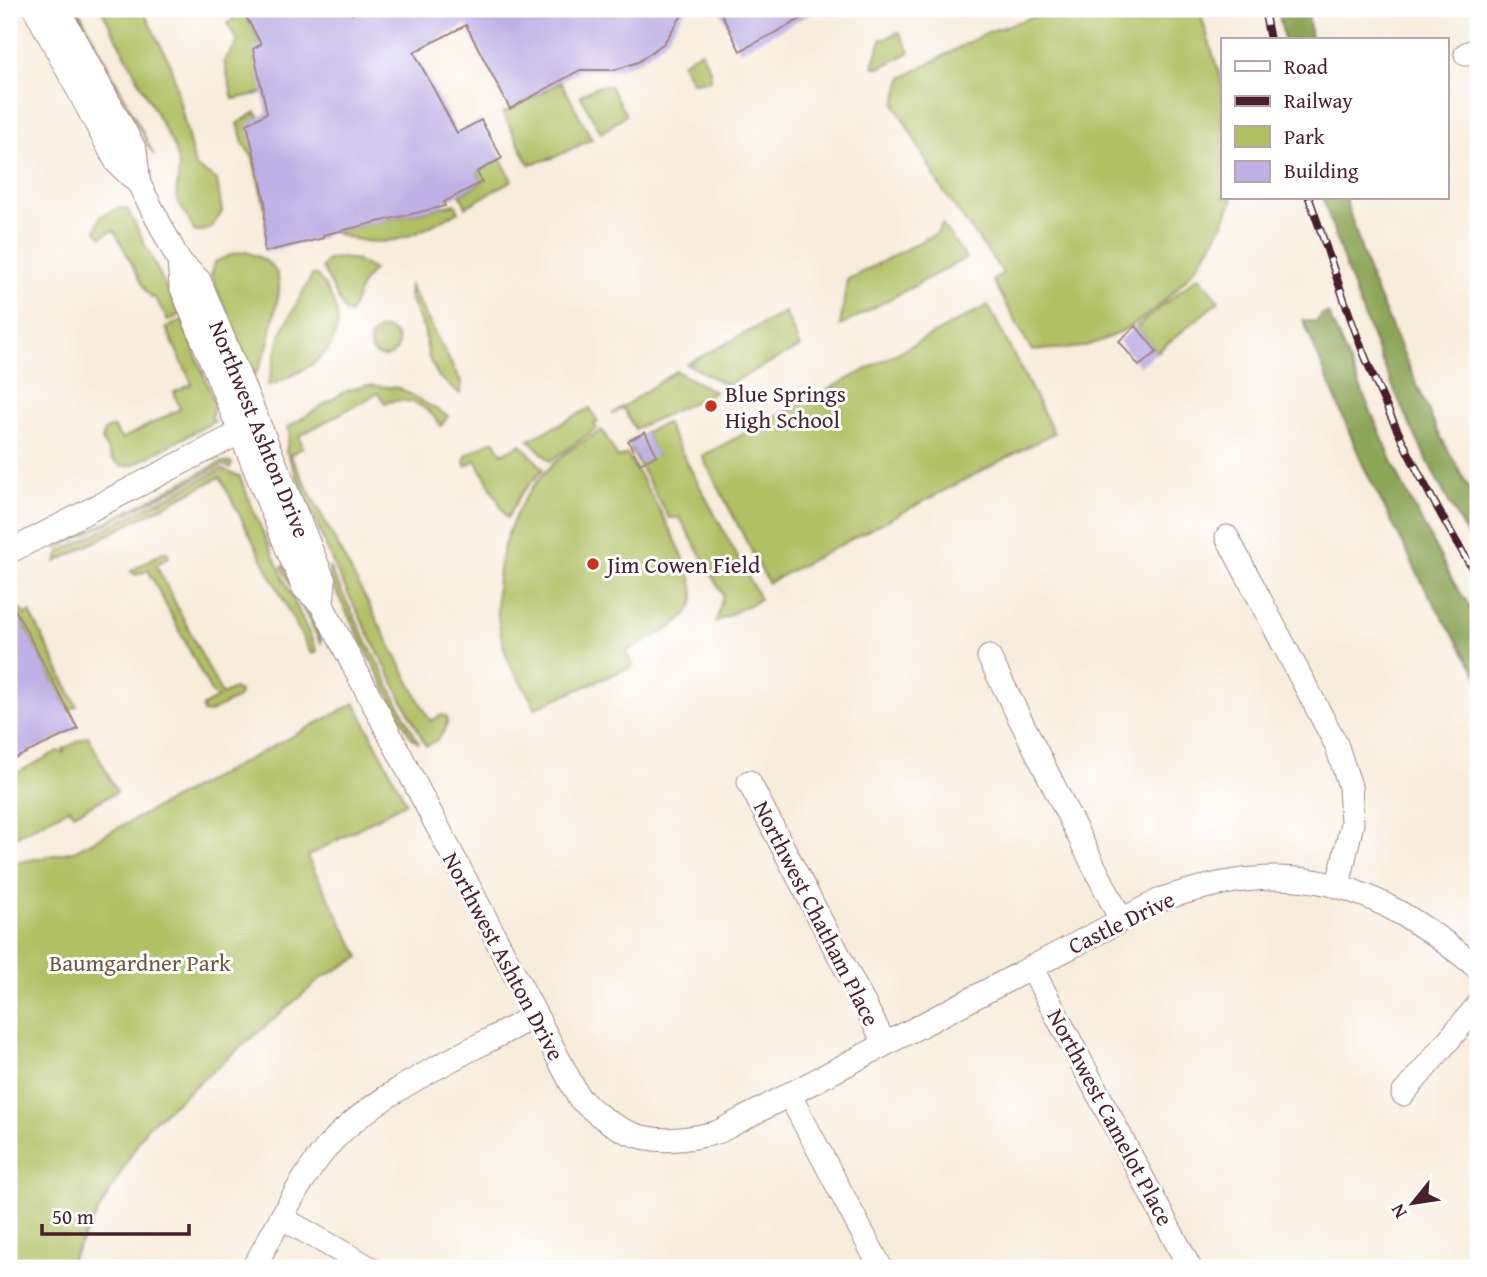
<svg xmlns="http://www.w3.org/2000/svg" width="1487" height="1277" font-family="'Gentium Book Plus',serif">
<rect width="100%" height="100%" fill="#fff"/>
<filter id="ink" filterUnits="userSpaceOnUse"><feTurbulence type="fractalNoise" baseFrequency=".0143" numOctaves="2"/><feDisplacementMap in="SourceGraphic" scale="14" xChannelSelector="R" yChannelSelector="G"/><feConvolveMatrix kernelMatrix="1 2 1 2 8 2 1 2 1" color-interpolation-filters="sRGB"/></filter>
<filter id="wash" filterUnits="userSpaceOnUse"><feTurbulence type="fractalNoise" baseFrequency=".00686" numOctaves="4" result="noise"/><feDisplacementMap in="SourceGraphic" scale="28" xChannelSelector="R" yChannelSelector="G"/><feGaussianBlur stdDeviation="1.57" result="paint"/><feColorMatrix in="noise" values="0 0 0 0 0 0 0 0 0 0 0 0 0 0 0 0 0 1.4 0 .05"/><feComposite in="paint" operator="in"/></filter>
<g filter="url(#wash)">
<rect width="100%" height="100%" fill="#f8ecdb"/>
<g fill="#b0c063" stroke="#7d7047" stroke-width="2">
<polygon points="76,9 78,9 154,155 151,150"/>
<polygon points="101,9 142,9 171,65 195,166 217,180 222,212 210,229 195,232 176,197 179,168 175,149"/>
<polygon points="228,9 242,9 261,44 263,93 233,99 224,61 238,42 227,23 234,19"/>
<path d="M1056 9H1199L1223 86V198H1233C1212 263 1152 327 1085 346 1067 351 1050 347 1032 351L993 280 1003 273 941 188 895 104 902 78 988 32Z"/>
<polygon points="899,32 910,52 880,68 873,66 881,40"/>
<polygon points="701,51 710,70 711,80 692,82 682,63"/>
<polygon points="561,82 592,139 553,158 529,164 503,113"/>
<polygon points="599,86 610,86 626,115 601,133 580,95"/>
<polygon points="256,112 260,118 266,213 253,158 243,143 238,123"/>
<polygon points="501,159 512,180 466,207 460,194 482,182 477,172"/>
<path d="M455 204 459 211C413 236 385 254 333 232Z"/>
<polygon points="118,208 127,208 180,315 168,321 155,297 152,298 146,291 114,230 101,236 96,231 100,217"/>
<polygon points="942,224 966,258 840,326 847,280 937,233"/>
<path d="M246 252C295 268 277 293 271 331 269 345 262 364 254 376L211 276 215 262 235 253Z"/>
<polygon points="342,258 356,260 374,270 363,282 350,314 344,310 322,267 328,259"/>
<path d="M312 275H317C349 315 344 349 299 372 289 377 279 384 268 385L281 333Z"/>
<polygon points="1199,276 1219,301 1157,352 1136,327"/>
<polygon points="410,286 462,384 460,394 439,377 429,359 424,329 409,297"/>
<polygon points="988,305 1054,433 768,583 702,456"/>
<polygon points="785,312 800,347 727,385 687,364"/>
<polygon points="182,320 215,403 211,418 215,421 133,465 121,466 112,459 102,440 104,431 113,427 122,439 180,409 174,392 192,384 166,328"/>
<circle cx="384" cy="343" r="14"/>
<polygon points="676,371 715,392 635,429 623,408 612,414"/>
<path d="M366 385 399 388 448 416 441 426C427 405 408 396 385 403L378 393 299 436 303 447 290 455 430 721 442 715 447 717C449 729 438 742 426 746L336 570 286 451 290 431 287 428 344 392Z"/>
<polygon points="590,408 598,422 594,424 597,428 550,461 529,440"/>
<polygon points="666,423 760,599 716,622 723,595 680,518 669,518 630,448 656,455 645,432"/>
<path d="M602 430 618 458 627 454C642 481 706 579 692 606 679 629 647 639 626 652L633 666 535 708C527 688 511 673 505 651 484 581 505 504 562 456 573 447 589 438 602 430Z"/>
<polygon points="491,441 495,441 502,454 521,444 543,469 521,494 507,518 476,460 466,466 464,460 467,455"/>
<polygon points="221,462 232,463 230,468 223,465 56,549"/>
<polygon points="222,469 240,477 262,531 317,651 314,654 310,652 220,477 56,562 60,552"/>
<polygon points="163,552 167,552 169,557 156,565 222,695 234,689 240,693 238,698 208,713 203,712 203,706 218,698 211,692 148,570 136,575 131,571"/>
<polygon points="285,565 320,635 321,644 282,567"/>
<polygon points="329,567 419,744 410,736 329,578"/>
<polygon points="20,609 25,615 30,612 77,706 68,710 16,612"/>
<polygon points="355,703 406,802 307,857 360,957 323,977 147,1127 66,1268 9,1268 9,864 74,851"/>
<polygon points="88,736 117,792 74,814 70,808 9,840 9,777 58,751 64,753 63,749"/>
</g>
<g fill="#8ca659" stroke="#6b6242" stroke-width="2">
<polygon points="1278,9 1308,9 1311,40 1284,40"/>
<path d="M1323 198H1345L1371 280 1436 428 1478 504V554C1412 442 1361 321 1323 198Z"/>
<polygon points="1328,313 1404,488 1453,581 1478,619 1478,676 1425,588 1363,465 1303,320 1317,322 1321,315"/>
</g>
<g id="blocks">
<g fill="#beb1e5">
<polygon points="242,9 349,9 352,14 362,9 686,9 664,43 638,62 615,70 580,70 510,109 466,25 414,52 457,133 481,120 502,158 477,172 482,182 444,202 445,206 323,235 324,238 264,252 265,201 247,124 267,113 253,49 261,44"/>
<polygon points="719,9 820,9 740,51"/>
<polygon points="1136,326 1157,352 1139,366 1119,341"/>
<polygon points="645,432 657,455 640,464 628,441"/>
<polygon points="9,598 78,729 9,761"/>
</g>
</g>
</g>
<g filter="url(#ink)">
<use href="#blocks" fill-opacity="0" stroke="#a18683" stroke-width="2"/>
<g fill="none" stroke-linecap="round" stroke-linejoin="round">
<defs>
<g id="minor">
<polyline points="35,9 117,163 139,184 179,261 199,280 324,581 322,605"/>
<polyline points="58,9 135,150 139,184"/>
<polyline points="1466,54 1478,49"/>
<path d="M179 261 181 286 192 313 291 558 304 588 322 605 579 1098C624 1141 658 1148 718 1132L1162 899C1298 855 1371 881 1478 968"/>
<polyline points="1227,537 1336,744 1350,786 1352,823 1338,886"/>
<polyline points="9,552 239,433"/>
<polyline points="989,657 1121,920"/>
<polyline points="749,782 885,1044"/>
<polyline points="1031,967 1190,1268"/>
<polyline points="789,1094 881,1268"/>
<polyline points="1403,1094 1478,1005"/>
<polyline points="282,1218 370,1268"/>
<path d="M253 1268C277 1227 297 1183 328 1146 376 1091 470 1052 534 1016"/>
</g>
</defs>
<use href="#minor" stroke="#a18683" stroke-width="25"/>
<use href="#minor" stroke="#fff" stroke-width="23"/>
<defs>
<g id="rail">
<polyline points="1264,9 1270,40"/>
<path d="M1309 198C1327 248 1343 299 1362 349 1393 428 1434 506 1478 578"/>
</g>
</defs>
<use href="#rail" stroke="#4a1f2b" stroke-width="8"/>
<use href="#rail" stroke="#fff" stroke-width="5" stroke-dasharray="16" stroke-linecap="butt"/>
</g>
</g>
<g fill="#c8321e" stroke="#fff" stroke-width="2.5">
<circle cx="711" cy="406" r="7"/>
<circle cx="593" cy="564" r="7"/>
</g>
<g text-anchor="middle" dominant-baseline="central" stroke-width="6" stroke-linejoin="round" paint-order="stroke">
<g font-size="23" fill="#4a1f2b" stroke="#fff" text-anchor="start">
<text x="725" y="393">Blue Springs<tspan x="725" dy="26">High School</tspan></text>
<text x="607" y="564">Jim Cowen Field</text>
</g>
<g font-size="23" fill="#4a1f2b" stroke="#fff">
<text transform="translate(260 429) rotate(68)">Northwest Ashton Drive</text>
<text transform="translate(817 913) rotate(63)">Northwest Chatham Place</text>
<text transform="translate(1121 922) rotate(-26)">Castle Drive</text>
<text transform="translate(504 956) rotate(62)">Northwest Ashton Drive</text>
<text transform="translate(1111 1117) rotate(62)">Northwest Camelot Place</text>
</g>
<g font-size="23" fill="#6e573f" stroke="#fff">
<text x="140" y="962">Baumgardner Park</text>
</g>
</g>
<rect width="1487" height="1277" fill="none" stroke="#fff" stroke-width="35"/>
<rect x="1221" y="38" width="228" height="161" fill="#ffffff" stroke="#b7a5aa" stroke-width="2"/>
<rect x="1235" y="61" width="35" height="10" fill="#ffffff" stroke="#b7a5aa" stroke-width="2"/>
<text x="1284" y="74" font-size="21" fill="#4a1f2b">Road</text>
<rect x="1235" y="96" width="35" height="10" fill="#4a1f2b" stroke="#b7a5aa" stroke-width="2"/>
<text x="1284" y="108" font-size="21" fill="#4a1f2b">Railway</text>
<rect x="1235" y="126" width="35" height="21" fill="#b0c063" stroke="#b7a5aa" stroke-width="2"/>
<text x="1284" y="144" font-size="21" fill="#4a1f2b">Park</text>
<rect x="1235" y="161" width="35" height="21" fill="#beb1e5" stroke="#b7a5aa" stroke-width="2"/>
<text x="1284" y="178" font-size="21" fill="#4a1f2b">Building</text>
<g transform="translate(1413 1203) rotate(240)" stroke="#ffffff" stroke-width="5" paint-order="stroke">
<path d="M0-5L12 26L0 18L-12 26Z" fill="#4a1f2b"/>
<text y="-10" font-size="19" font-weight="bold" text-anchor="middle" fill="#4a1f2b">N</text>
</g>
<path d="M42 1224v10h147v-10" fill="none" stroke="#4a1f2b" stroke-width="3.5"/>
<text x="52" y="1224" font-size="21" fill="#4a1f2b" stroke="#ffffff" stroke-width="5" paint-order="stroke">50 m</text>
</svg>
